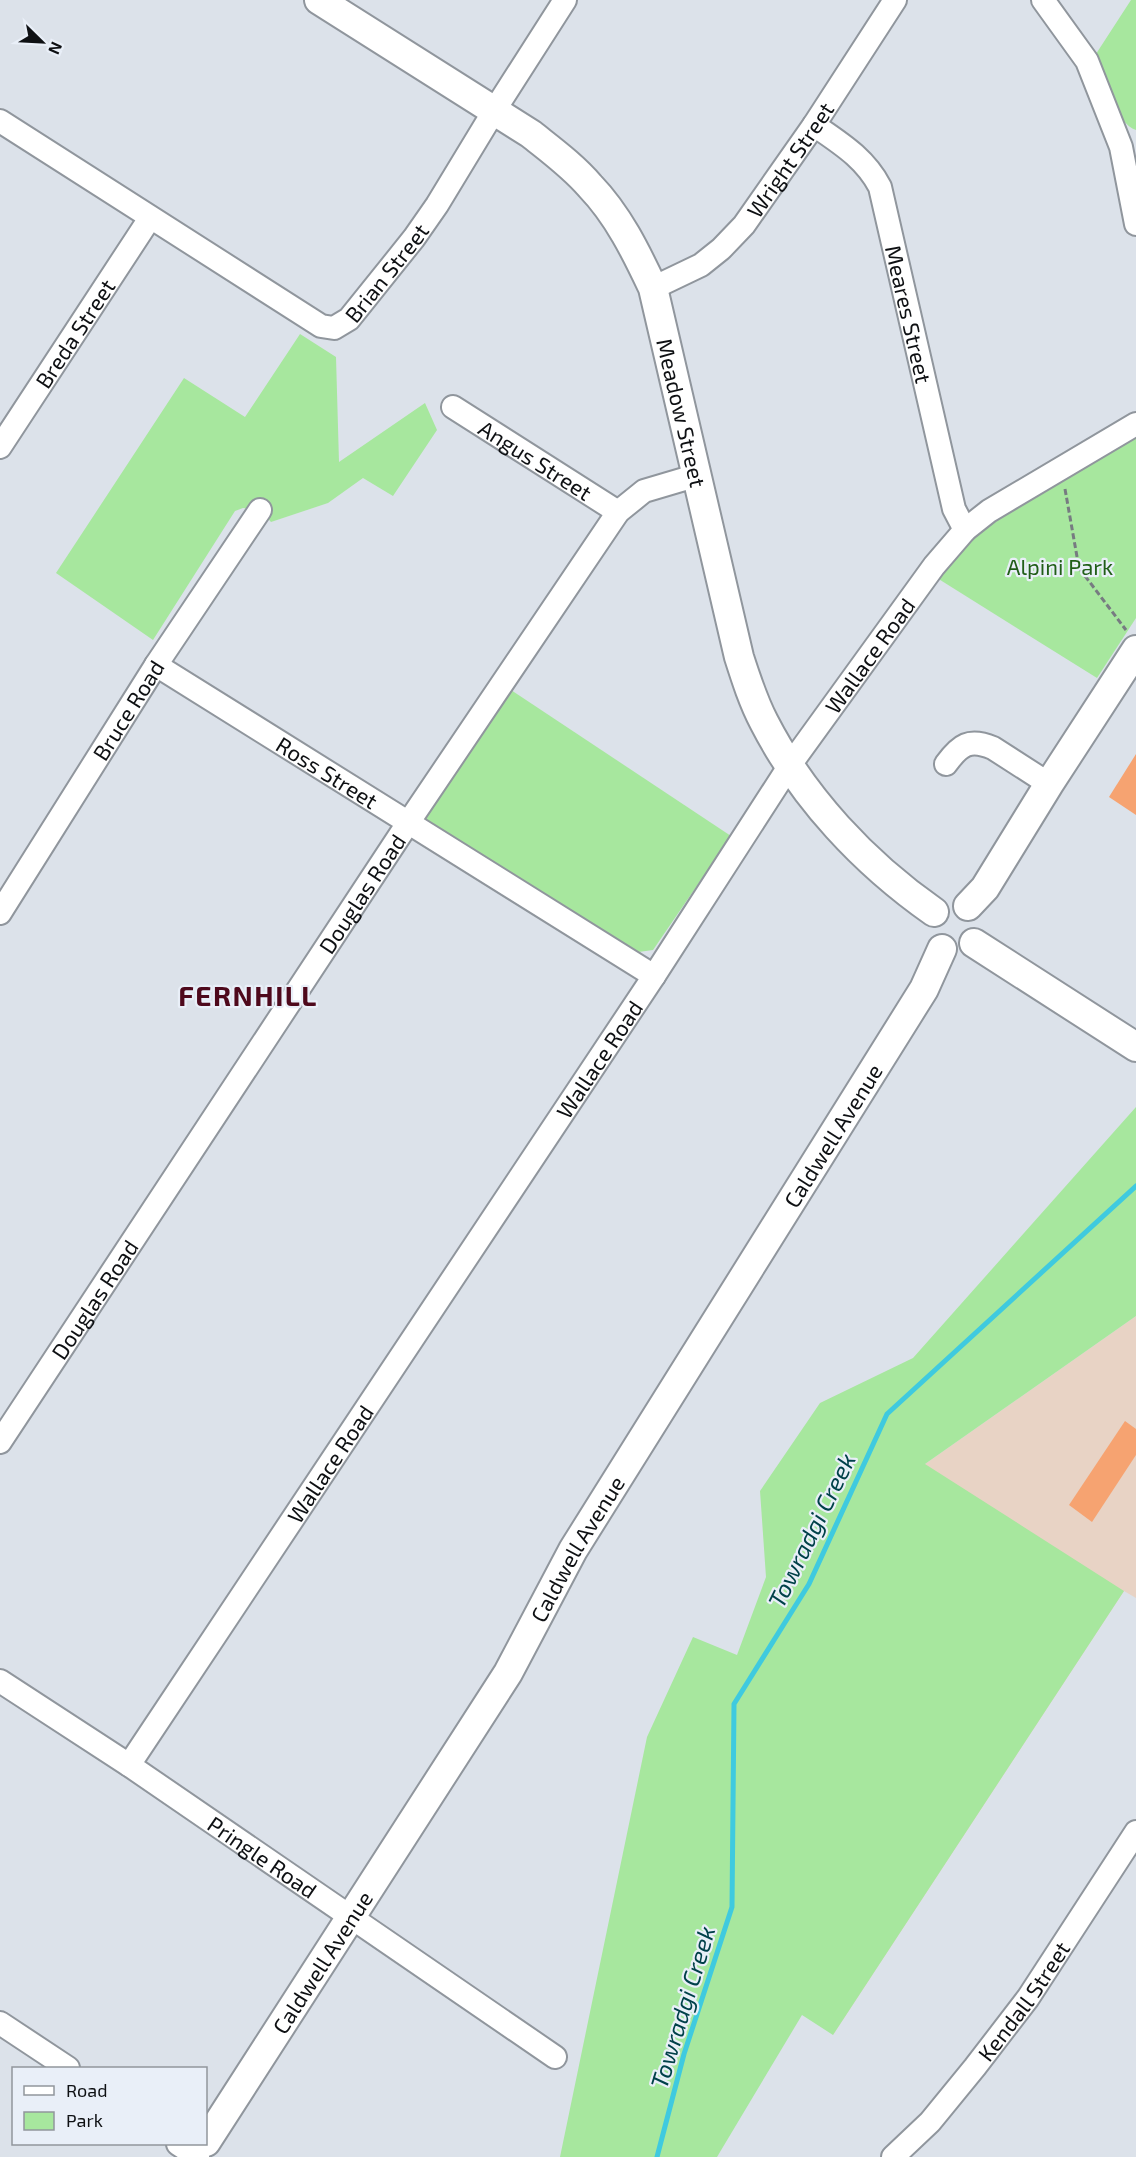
<svg xmlns="http://www.w3.org/2000/svg" width="1136" height="2157" font-family="'Exo 2',sans-serif">
<rect width="100%" height="100%" fill="#dce2ea"/>
<polygon fill="#e8d3c5" points="1136,1316 1136,1598 1124,1591 833,2035 925,1464"/>
<g fill="#a7e79e">
<path d="M1131 0H1136V130C1117 125 1102 76 1094 57Z"/>
<polygon points="300,334 336,357 339,462 425,403 437,430 393,496 363,478 328,503 271,522 260,510 243,508 235,511 153,640 56,573 184,378 245,417"/>
<polygon points="1136,433 1136,618 1097,678 937,578 963,546 1006,511"/>
<polygon points="511,690 731,836 653,950 631,953 423,820"/>
<polygon points="1136,1107 1136,1316 925,1464 1124,1591 833,2035 802,2015 717,2157 560,2157 647,1737 693,1637 737,1655 766,1577 760,1491 820,1403 913,1358"/>
</g>
<g fill="none" stroke-linecap="round" stroke-linejoin="round">
<polyline stroke="#3fcadf" stroke-width="5" points="657,2157 684,2054 732,1907 734,1704 809,1584 887,1414 1136,1186"/>
</g>
<g fill="#f6a371">
<polygon points="1136,754 1136,815 1109,797"/>
<polygon points="1125,1421 1136,1429 1136,1455 1092,1522 1069,1505"/>
</g>
<g fill="none" stroke-linecap="round" stroke-linejoin="round">
<defs>
<g id="minor">
<polyline points="1043,0 1087,61 1121,147 1136,224"/>
<path id="s1" d="M0 121 321 326 334 328 349 319 414 238 437 205 494 111 565 0"/>
<path id="s2" d="M814 125C840 143 865 158 880 187L954 509 965 530"/>
<path id="s3" d="M653 288 701 265 721 249 744 225 814 125 895 0"/>
<path id="s4" d="M453 407 618 512"/>
<path id="s5" d="M0 447 150 218"/>
<path id="s6" d="M156 665 654 976"/>
<path d="M946 764C960 745 969 738 993 748L1049 784"/>
<path id="s7" d="M0 913 156 665 260 510"/>
<path id="s8" d="M0 1442 408 823 618 512 644 491 698 475"/>
<path id="s9" d="M0 1681 129 1765 555 2057"/>
<path id="s10" d="M129 1765 654 976 790 765 934 566 965 530 989 511 1136 424"/>
<polyline points="0,2023 68,2068"/>
<polyline points="178,2144 198,2157"/>
<path id="s11" d="M893 2157 930 2122 975 2067 1028 1998 1136 1832"/>
</g>
<g id="major">
<path id="s12" d="M319 0 531 134C551 150 573 166 590 186 618 215 636 252 653 288L739 657C746 679 753 701 764 722 803 798 864 863 934 912"/>
<polyline points="968,906 985,888 1049,784 1136,650"/>
<polyline points="974,943 1136,1047"/>
<path id="s13" d="M206 2142 508 1673 573 1550 909 1013 924 989 942 949"/>
</g>
</defs>
<use href="#minor" stroke="#90969d" stroke-width="26"/>
<use href="#major" stroke="#90969d" stroke-width="32"/>
<polyline stroke="#777b81" stroke-width="3" stroke-dasharray="6 3" stroke-linecap="butt" points="1065,489 1079,568 1126,630"/>
<use href="#minor" stroke="#fff" stroke-width="22"/>
<use href="#major" stroke="#fff" stroke-width="28"/>
</g>
<g text-anchor="middle" dominant-baseline="central" stroke-width="4.5" stroke-linejoin="round" paint-order="stroke">
<g font-size="22" fill="#0e1013" stroke="#e9eff8">
<text stroke="none"><textPath href="#s3" startOffset="192">Wright Street</textPath></text>
<text stroke="none"><textPath href="#s1" startOffset="471">Brian Street</textPath></text>
<text stroke="none"><textPath href="#s2" startOffset="222">Meares Street</textPath></text>
<text stroke="none"><textPath href="#s5" startOffset="136">Breda Street</textPath></text>
<text stroke="none"><textPath href="#s12" startOffset="578">Meadow Street</textPath></text>
<text stroke="none"><textPath href="#s4" startOffset="98">Angus Street</textPath></text>
<text stroke="none"><textPath href="#s10" startOffset="1334">Wallace Road</textPath></text>
<text stroke="none"><textPath href="#s7" startOffset="240">Bruce Road</textPath></text>
<text stroke="none"><textPath href="#s6" startOffset="202">Ross Street</textPath></text>
<text stroke="none"><textPath href="#s8" startOffset="657">Douglas Road</textPath></text>
<text stroke="none"><textPath href="#s10" startOffset="848">Wallace Road</textPath></text>
<text stroke="none"><textPath href="#s13" startOffset="1186">Caldwell Avenue</textPath></text>
<text stroke="none"><textPath href="#s8" startOffset="171">Douglas Road</textPath></text>
<text stroke="none"><textPath href="#s10" startOffset="362">Wallace Road</textPath></text>
<text stroke="none"><textPath href="#s13" startOffset="700">Caldwell Avenue</textPath></text>
<text stroke="none"><textPath href="#s9" startOffset="316">Pringle Road</textPath></text>
<text stroke="none"><textPath href="#s13" startOffset="214">Caldwell Avenue</textPath></text>
<text stroke="none"><textPath href="#s11" startOffset="204">Kendall Street</textPath></text>
</g>
<g font-size="22" fill="#215e18" stroke="#e9eff8">
<text x="1060" y="566">Alpini Park</text>
</g>
<g font-size="24" font-style="italic" fill="#004149" stroke="#e9eff8">
<text transform="translate(811 1530) rotate(-64)">Towradgi Creek</text>
<text transform="translate(682 2007) rotate(-73)">Towradgi Creek</text>
</g>
<g font-size="28" font-weight="bold" letter-spacing="1.5" fill="#4e091c" stroke="#e9eff8">
<text x="248" y="995">FERNHILL</text>
</g>
</g>
<rect x="12" y="2067" width="195" height="78" fill="#e9eff8" stroke="#91969c" stroke-width="1.5"/>
<rect x="24" y="2086" width="30" height="9" fill="#ffffff" stroke="#91969c" stroke-width="1.5"/>
<text x="66" y="2097" font-size="18" fill="#0e1013">Road</text>
<rect x="24" y="2112" width="30" height="18" fill="#a7e79e" stroke="#91969c" stroke-width="1.5"/>
<text x="66" y="2127" font-size="18" fill="#0e1013">Park</text>
<g transform="translate(42 42) rotate(114)" stroke="#e9eff8" stroke-width="4.5" paint-order="stroke">
<path d="M0-4.5L10 22L0 15L-10 22Z" fill="#0e1013"/>
<text y="-9" font-size="16" font-weight="bold" text-anchor="middle" fill="#0e1013">N</text>
</g>
</svg>
